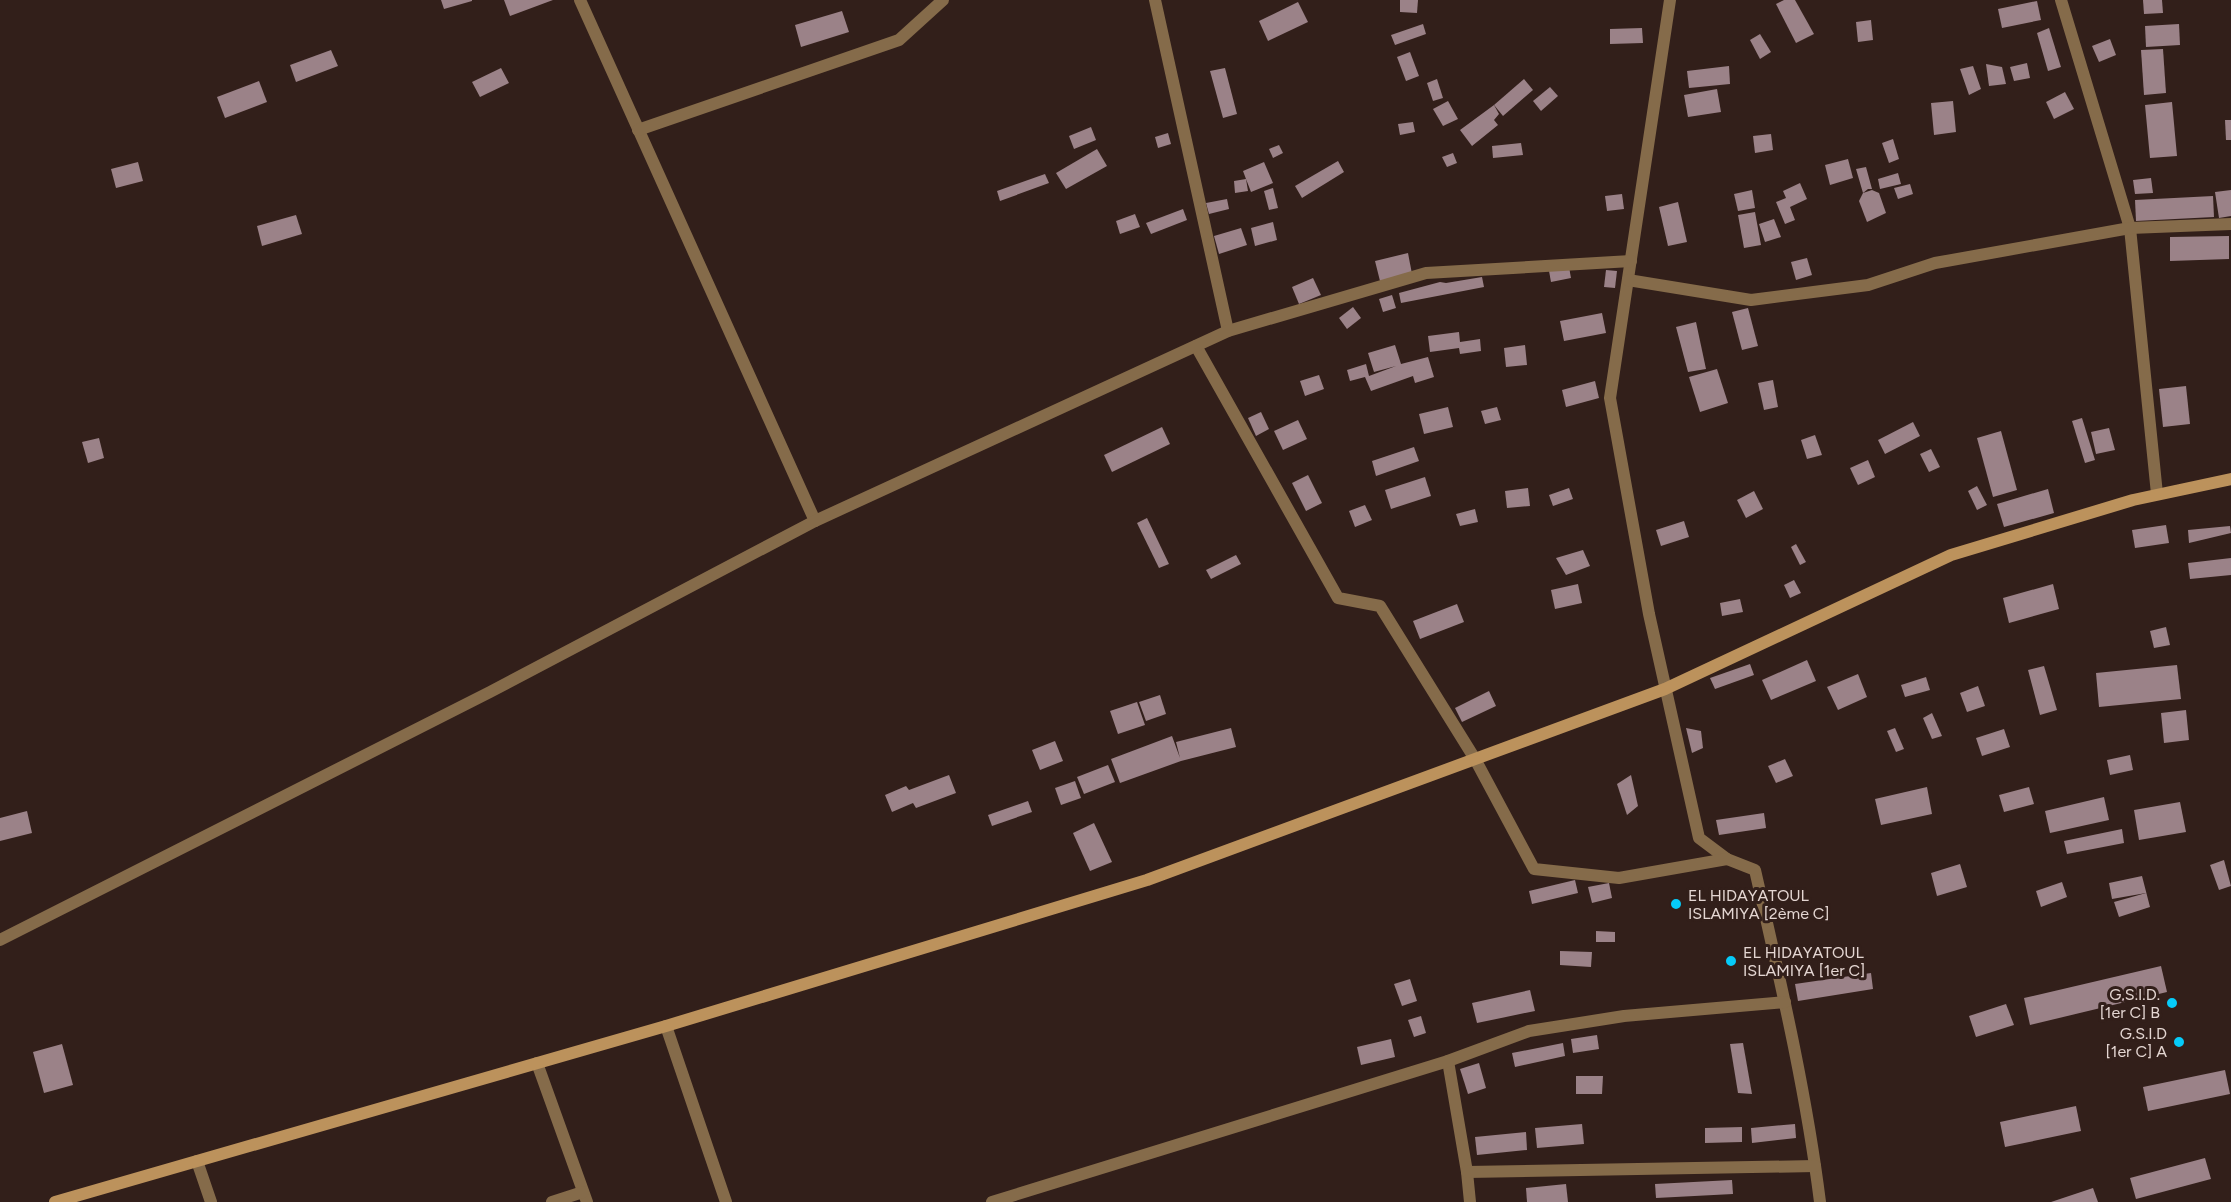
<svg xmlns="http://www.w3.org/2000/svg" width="2231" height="1202" font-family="Figtree,sans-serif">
<rect width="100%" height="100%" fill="#321f1a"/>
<g fill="#9b8288">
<polygon points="441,0 472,0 472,1 444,9"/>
<polygon points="504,0 553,0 510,16"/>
<polygon points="1400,0 1418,0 1417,13 1400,12"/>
<polygon points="1784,0 1795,0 1814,34 1796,43 1776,4"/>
<polygon points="2143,0 2162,0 2163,13 2144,14"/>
<polygon points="2037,1 2041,20 2002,28 1998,9"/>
<polygon points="1298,2 1308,22 1268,41 1259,21"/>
<polygon points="842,11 849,32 801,47 795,25"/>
<polygon points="1871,20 1873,40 1858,42 1856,22"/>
<polygon points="1423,24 1426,34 1395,45 1391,35"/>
<polygon points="2179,24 2180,45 2146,47 2145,26"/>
<polygon points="1642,28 1643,43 1610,44 1610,29"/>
<polygon points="2049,28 2061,67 2048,71 2037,33"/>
<polygon points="1760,34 1771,52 1760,59 1750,40"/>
<polygon points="2110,39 2116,55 2099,62 2092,46"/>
<polygon points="2163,49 2166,93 2144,95 2141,50"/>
<polygon points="331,50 338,66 296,82 290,65"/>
<polygon points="1410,52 1419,76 1406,81 1397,57"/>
<polygon points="2027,63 2030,78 2014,81 2010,67"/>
<polygon points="1986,64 2002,67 2006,84 1989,86"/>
<polygon points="1729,66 1730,84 1689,88 1687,71"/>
<polygon points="1973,66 1981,89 1969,95 1960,69"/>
<polygon points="501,68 509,83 480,97 472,82"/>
<polygon points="1225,68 1237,114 1223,118 1210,71"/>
<polygon points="1437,79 1443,98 1433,101 1427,83"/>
<polygon points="1524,79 1533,90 1503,116 1494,105"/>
<polygon points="259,81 267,102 225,118 217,97"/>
<polygon points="1550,87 1558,96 1541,111 1533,101"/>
<polygon points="1717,89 1721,112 1688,117 1684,95"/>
<polygon points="2065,92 2074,109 2054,119 2046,102"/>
<polygon points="1448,101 1458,119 1443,126 1433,109"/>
<polygon points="1953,101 1956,132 1934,135 1931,103"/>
<polygon points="2172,102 2177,156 2150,158 2145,105"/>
<polygon points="1494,105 1499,114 1494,120 1498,125 1472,146 1460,130"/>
<polygon points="2225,120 2231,120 2231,140 2226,140"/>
<polygon points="1413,122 1415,132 1400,135 1398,124"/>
<polygon points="1091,127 1096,140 1074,149 1069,136"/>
<polygon points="1168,133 1171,144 1158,148 1155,137"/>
<polygon points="1771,134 1773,150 1755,153 1753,136"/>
<polygon points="1893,139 1899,159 1889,163 1882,143"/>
<polygon points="1521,143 1523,155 1493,158 1492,146"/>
<polygon points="1279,145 1283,153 1273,158 1269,149"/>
<polygon points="1097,149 1107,166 1066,189 1056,173"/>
<polygon points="1453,153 1457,163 1447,167 1442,157"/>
<polygon points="1848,159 1853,178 1830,185 1825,165"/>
<polygon points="1338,161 1344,172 1302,198 1295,186"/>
<polygon points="138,162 143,181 116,188 111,169"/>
<polygon points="1264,162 1273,183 1251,192 1246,179 1248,191 1235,193 1234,181 1246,179 1243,171"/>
<polygon points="1866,167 1872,189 1868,189 1863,193 1856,169"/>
<polygon points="1898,173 1901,184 1880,189 1878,179"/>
<polygon points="1045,174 1049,183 1000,201 997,191"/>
<polygon points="2151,178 2153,193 2135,194 2133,180"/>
<polygon points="1800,183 1807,199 1790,207 1795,220 1785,224 1776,202 1786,198 1783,191"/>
<polygon points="1910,184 1913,194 1898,199 1894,188"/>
<polygon points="1273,188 1278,208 1269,210 1264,191"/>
<polygon points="1752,190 1755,208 1738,211 1734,194"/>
<polygon points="1872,190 1879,193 1886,213 1867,222 1859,201 1863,193"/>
<polygon points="2231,190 2231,216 2219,218 2215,192"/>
<polygon points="1622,194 1624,209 1607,211 1605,196"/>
<polygon points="2213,196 2214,217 2136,221 2135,200"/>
<polygon points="1227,199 1229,209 1209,214 1206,203"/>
<polygon points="1678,202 1687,242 1668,246 1659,207"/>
<polygon points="1183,209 1187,220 1151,234 1146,223"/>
<polygon points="1755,212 1761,245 1744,248 1738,215"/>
<polygon points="1135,214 1140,227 1120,234 1116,221"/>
<polygon points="296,215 302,234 262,246 257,226"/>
<polygon points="1774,219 1781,237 1765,242 1759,224"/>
<polygon points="1273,222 1277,240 1255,246 1251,228"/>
<polygon points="1241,228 1247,245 1219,254 1214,236"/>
<polygon points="2229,236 2229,259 2170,261 2170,237"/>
<polygon points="1408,253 1412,274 1380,281 1375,261"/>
<polygon points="1807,258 1812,275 1796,280 1791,262"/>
<polygon points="1569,267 1571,278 1551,282 1549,271"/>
<polygon points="1606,270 1617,271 1615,288 1604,287"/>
<polygon points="1482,277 1484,287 1401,303 1399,293 1440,282 1446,283"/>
<polygon points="1313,278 1321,295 1299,304 1292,287"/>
<polygon points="1392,295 1396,308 1383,312 1379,299"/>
<polygon points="1353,307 1361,318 1347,329 1339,318"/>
<polygon points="1748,308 1758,346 1742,350 1732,312"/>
<polygon points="1602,313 1606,333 1564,341 1560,321"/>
<polygon points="1696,322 1706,369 1688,372 1676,327"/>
<polygon points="1459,332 1460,342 1480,339 1481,351 1460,354 1459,348 1430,352 1428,336"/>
<polygon points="1395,345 1401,364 1428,357 1434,377 1415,383 1413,376 1371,391 1365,377 1350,381 1347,370 1366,364 1369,376 1396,366 1374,372 1368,353"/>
<polygon points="1525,345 1527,365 1506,367 1504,348"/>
<polygon points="1717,369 1728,403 1700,412 1689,377"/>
<polygon points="1319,375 1324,389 1305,396 1300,381"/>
<polygon points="1773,380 1778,407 1764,410 1758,383"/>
<polygon points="1595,381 1599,398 1566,407 1562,390"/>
<polygon points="2186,386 2190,424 2163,427 2159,389"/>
<polygon points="1448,407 1453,427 1424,434 1419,414"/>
<polygon points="1497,407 1501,420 1485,424 1481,411"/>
<polygon points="1261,412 1269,429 1256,436 1248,418"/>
<polygon points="2082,418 2095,460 2085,463 2072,421"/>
<polygon points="1298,420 1307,439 1283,450 1274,431"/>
<polygon points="1913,422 1920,436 1885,454 1878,440"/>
<polygon points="1162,427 1170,444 1112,472 1104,455"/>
<polygon points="2109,428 2115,450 2096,454 2091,432"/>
<polygon points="2001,431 2017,490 1993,497 1977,438"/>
<polygon points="1815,435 1822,455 1807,459 1801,440"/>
<polygon points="99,438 104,458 88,463 82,442"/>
<polygon points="1414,447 1419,461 1376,476 1372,461"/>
<polygon points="1931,449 1940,467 1929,472 1920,454"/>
<polygon points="1868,460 1875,477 1858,485 1850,468"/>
<polygon points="1308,475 1322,503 1306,511 1292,483"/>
<polygon points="1425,477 1431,496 1391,509 1385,490"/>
<polygon points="1977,486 1987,505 1977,510 1968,491"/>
<polygon points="1528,488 1530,506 1507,508 1505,491"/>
<polygon points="1569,488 1573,499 1553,506 1549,495"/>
<polygon points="2048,489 2054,513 2004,527 1997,504"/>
<polygon points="1754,491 1763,509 1746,518 1737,500"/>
<polygon points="1365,505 1372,520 1355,527 1349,511"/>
<polygon points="1475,509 1478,522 1460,526 1456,514"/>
<polygon points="1147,518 1169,564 1159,568 1137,523"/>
<polygon points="1684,521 1689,537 1661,546 1656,530"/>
<polygon points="2166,525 2169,543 2135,548 2132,530"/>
<polygon points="2230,526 2231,533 2189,543 2188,530"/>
<polygon points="1796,544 1806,562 1800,565 1791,547"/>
<polygon points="1583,550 1590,566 1566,575 1556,558"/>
<polygon points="1236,555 1241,564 1211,579 1206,570"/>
<polygon points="2231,558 2231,575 2190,579 2188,563"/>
<polygon points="1794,580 1801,593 1790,598 1784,585"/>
<polygon points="1578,584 1582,603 1555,609 1551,590"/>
<polygon points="2053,584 2059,609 2009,623 2003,598"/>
<polygon points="1740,599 1743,612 1722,616 1720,603"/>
<polygon points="1457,604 1464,622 1420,639 1413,621"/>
<polygon points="2166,627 2170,645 2154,648 2150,631"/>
<polygon points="1807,660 1816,681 1771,700 1762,680"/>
<polygon points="1750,664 1754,675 1715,689 1710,678"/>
<polygon points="2177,665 2181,699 2099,707 2096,673"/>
<polygon points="2044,666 2057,710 2040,715 2028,670"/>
<polygon points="1858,674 1867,697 1838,710 1827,687"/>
<polygon points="1926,677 1930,690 1905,697 1901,685"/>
<polygon points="1978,686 1985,706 1967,712 1960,693"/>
<polygon points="1489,691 1496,706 1462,722 1455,708"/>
<polygon points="1160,695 1166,714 1146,721 1139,702"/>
<polygon points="1137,702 1145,725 1118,734 1110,711"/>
<polygon points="2186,710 2189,740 2164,743 2161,713"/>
<polygon points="1932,713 1942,736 1932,739 1923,718"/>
<polygon points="1231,728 1236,747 1181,761 1120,783 1111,759 1172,736 1180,758 1176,742"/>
<polygon points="1686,728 1701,731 1703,748 1692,753"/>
<polygon points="1895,728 1904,749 1896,752 1887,731"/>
<polygon points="2004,729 2010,747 1982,756 1976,738"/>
<polygon points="1055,741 1063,761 1040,770 1032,750"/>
<polygon points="2130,755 2133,770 2110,775 2107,760"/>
<polygon points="1785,759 1793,776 1776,783 1768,766"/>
<polygon points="1108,765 1115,782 1084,794 1077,777"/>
<polygon points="949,775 956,793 916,808 913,803 892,812 885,795 906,786 909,790"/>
<polygon points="1631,775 1638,806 1627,815 1617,784"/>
<polygon points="1075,781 1081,798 1061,805 1055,788"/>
<polygon points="1927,787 1932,814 1881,825 1875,799"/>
<polygon points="2029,787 2034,804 2004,812 1999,795"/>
<polygon points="2104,797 2109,820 2050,833 2045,811"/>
<polygon points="1028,801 1032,812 992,826 988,815"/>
<polygon points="2180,802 2186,832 2139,840 2134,810"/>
<polygon points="27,811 32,833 0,841 0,818"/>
<polygon points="1764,813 1766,828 1719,835 1716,820"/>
<polygon points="1094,823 1112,862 1090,871 1073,833"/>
<polygon points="2122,829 2124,843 2067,854 2064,841"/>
<polygon points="2224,860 2231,886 2219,890 2210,865"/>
<polygon points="1960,864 1967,887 1937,896 1931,873"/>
<polygon points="2142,876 2150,907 2119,917 2114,902 2146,893 2112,899 2109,883"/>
<polygon points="1575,880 1578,893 1532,904 1529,891"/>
<polygon points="2062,882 2067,897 2041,907 2036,891"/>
<polygon points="1609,883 1612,898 1592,903 1588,887"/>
<polygon points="1596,931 1615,932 1615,942 1596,942"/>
<polygon points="1560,951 1592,952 1591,967 1560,965"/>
<polygon points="2161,966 2167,992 2030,1025 2024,998"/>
<polygon points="1871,973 1873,989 1798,1001 1795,984"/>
<polygon points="1410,979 1417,1001 1402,1006 1394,984"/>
<polygon points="1530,990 1535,1011 1477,1023 1472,1003"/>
<polygon points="2006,1004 2014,1025 1976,1037 1969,1016"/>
<polygon points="1421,1016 1426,1033 1414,1037 1408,1020"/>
<polygon points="1597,1035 1599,1049 1573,1053 1571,1039"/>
<polygon points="1391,1039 1395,1057 1361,1065 1357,1047"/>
<polygon points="1563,1043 1565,1056 1515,1067 1512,1053"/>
<polygon points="1743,1043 1752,1094 1738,1093 1730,1044"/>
<polygon points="62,1044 73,1085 44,1093 33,1052"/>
<polygon points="1479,1063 1486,1088 1468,1094 1460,1069"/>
<polygon points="2225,1070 2230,1094 2148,1111 2143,1087"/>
<polygon points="1576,1076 1603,1076 1602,1094 1576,1094"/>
<polygon points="2076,1106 2081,1131 2005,1147 2000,1122"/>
<polygon points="1582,1124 1584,1144 1537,1148 1535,1128"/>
<polygon points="1795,1124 1796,1138 1752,1143 1751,1128"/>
<polygon points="1742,1127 1742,1142 1705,1143 1705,1128"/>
<polygon points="1526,1132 1527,1150 1477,1155 1475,1137"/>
<polygon points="2205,1158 2211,1179 2136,1199 2130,1178"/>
<polygon points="1732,1180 1733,1194 1656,1198 1655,1184"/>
<polygon points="1566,1184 1568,1202 1527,1202 1526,1188"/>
<polygon points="2093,1188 2098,1202 2051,1202"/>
</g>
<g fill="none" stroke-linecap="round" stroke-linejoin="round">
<g stroke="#856b4a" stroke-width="12">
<polyline points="580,0 815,521"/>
<polyline points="1155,0 1228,331"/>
<path d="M1670 0 1610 398 1649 614 1699 838 1727 859 1755 870C1780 980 1806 1090 1820 1202"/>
<polyline points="2061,0 2130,228 2157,494"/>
<polyline points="638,130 899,40 943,0"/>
<polyline points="1628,280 1751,300 1868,285 1935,263 2130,228 2231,224"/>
<polyline points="1196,346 1338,598 1380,606 1475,759 1534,869 1619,878 1727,859"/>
<polyline points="0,940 490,692 815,521 1228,331 1426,273 1631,261"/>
<polyline points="666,1026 726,1202"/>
<polyline points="1448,1061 1467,1172 1470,1202"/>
<polyline points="537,1063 587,1202"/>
<polyline points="197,1161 211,1202"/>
<polyline points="1467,1172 1815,1166"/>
<polyline points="552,1202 583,1192"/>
<polyline points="992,1202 1448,1061 1529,1031 1624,1016 1785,1002"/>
</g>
<polyline stroke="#bc925c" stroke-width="12" points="55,1202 666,1026 1147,880 1665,689 1951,555 2133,500 2231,479"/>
</g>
<g fill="#06cbf9" stroke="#321f1a" stroke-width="2">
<circle cx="1676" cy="904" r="6"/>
<circle cx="1731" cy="961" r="6"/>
<circle cx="2172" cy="1003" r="6"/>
<circle cx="2179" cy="1042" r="6"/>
</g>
<g text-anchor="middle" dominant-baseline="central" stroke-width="6" stroke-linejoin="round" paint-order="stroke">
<g font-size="16" fill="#e4d6d2" stroke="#321f1a" text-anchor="start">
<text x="1688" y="895">EL HIDAYATOUL<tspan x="1688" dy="18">ISLAMIYA [2ème C]</tspan></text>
<text x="1743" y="952">EL HIDAYATOUL<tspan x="1743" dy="18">ISLAMIYA [1er C]</tspan></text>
<text x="2160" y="994" text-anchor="end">G.S.I.D.<tspan x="2160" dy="18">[1er C] B</tspan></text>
<text x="2167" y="1033" text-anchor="end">G.S.I.D<tspan x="2167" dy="18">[1er C] A</tspan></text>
</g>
</g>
</svg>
